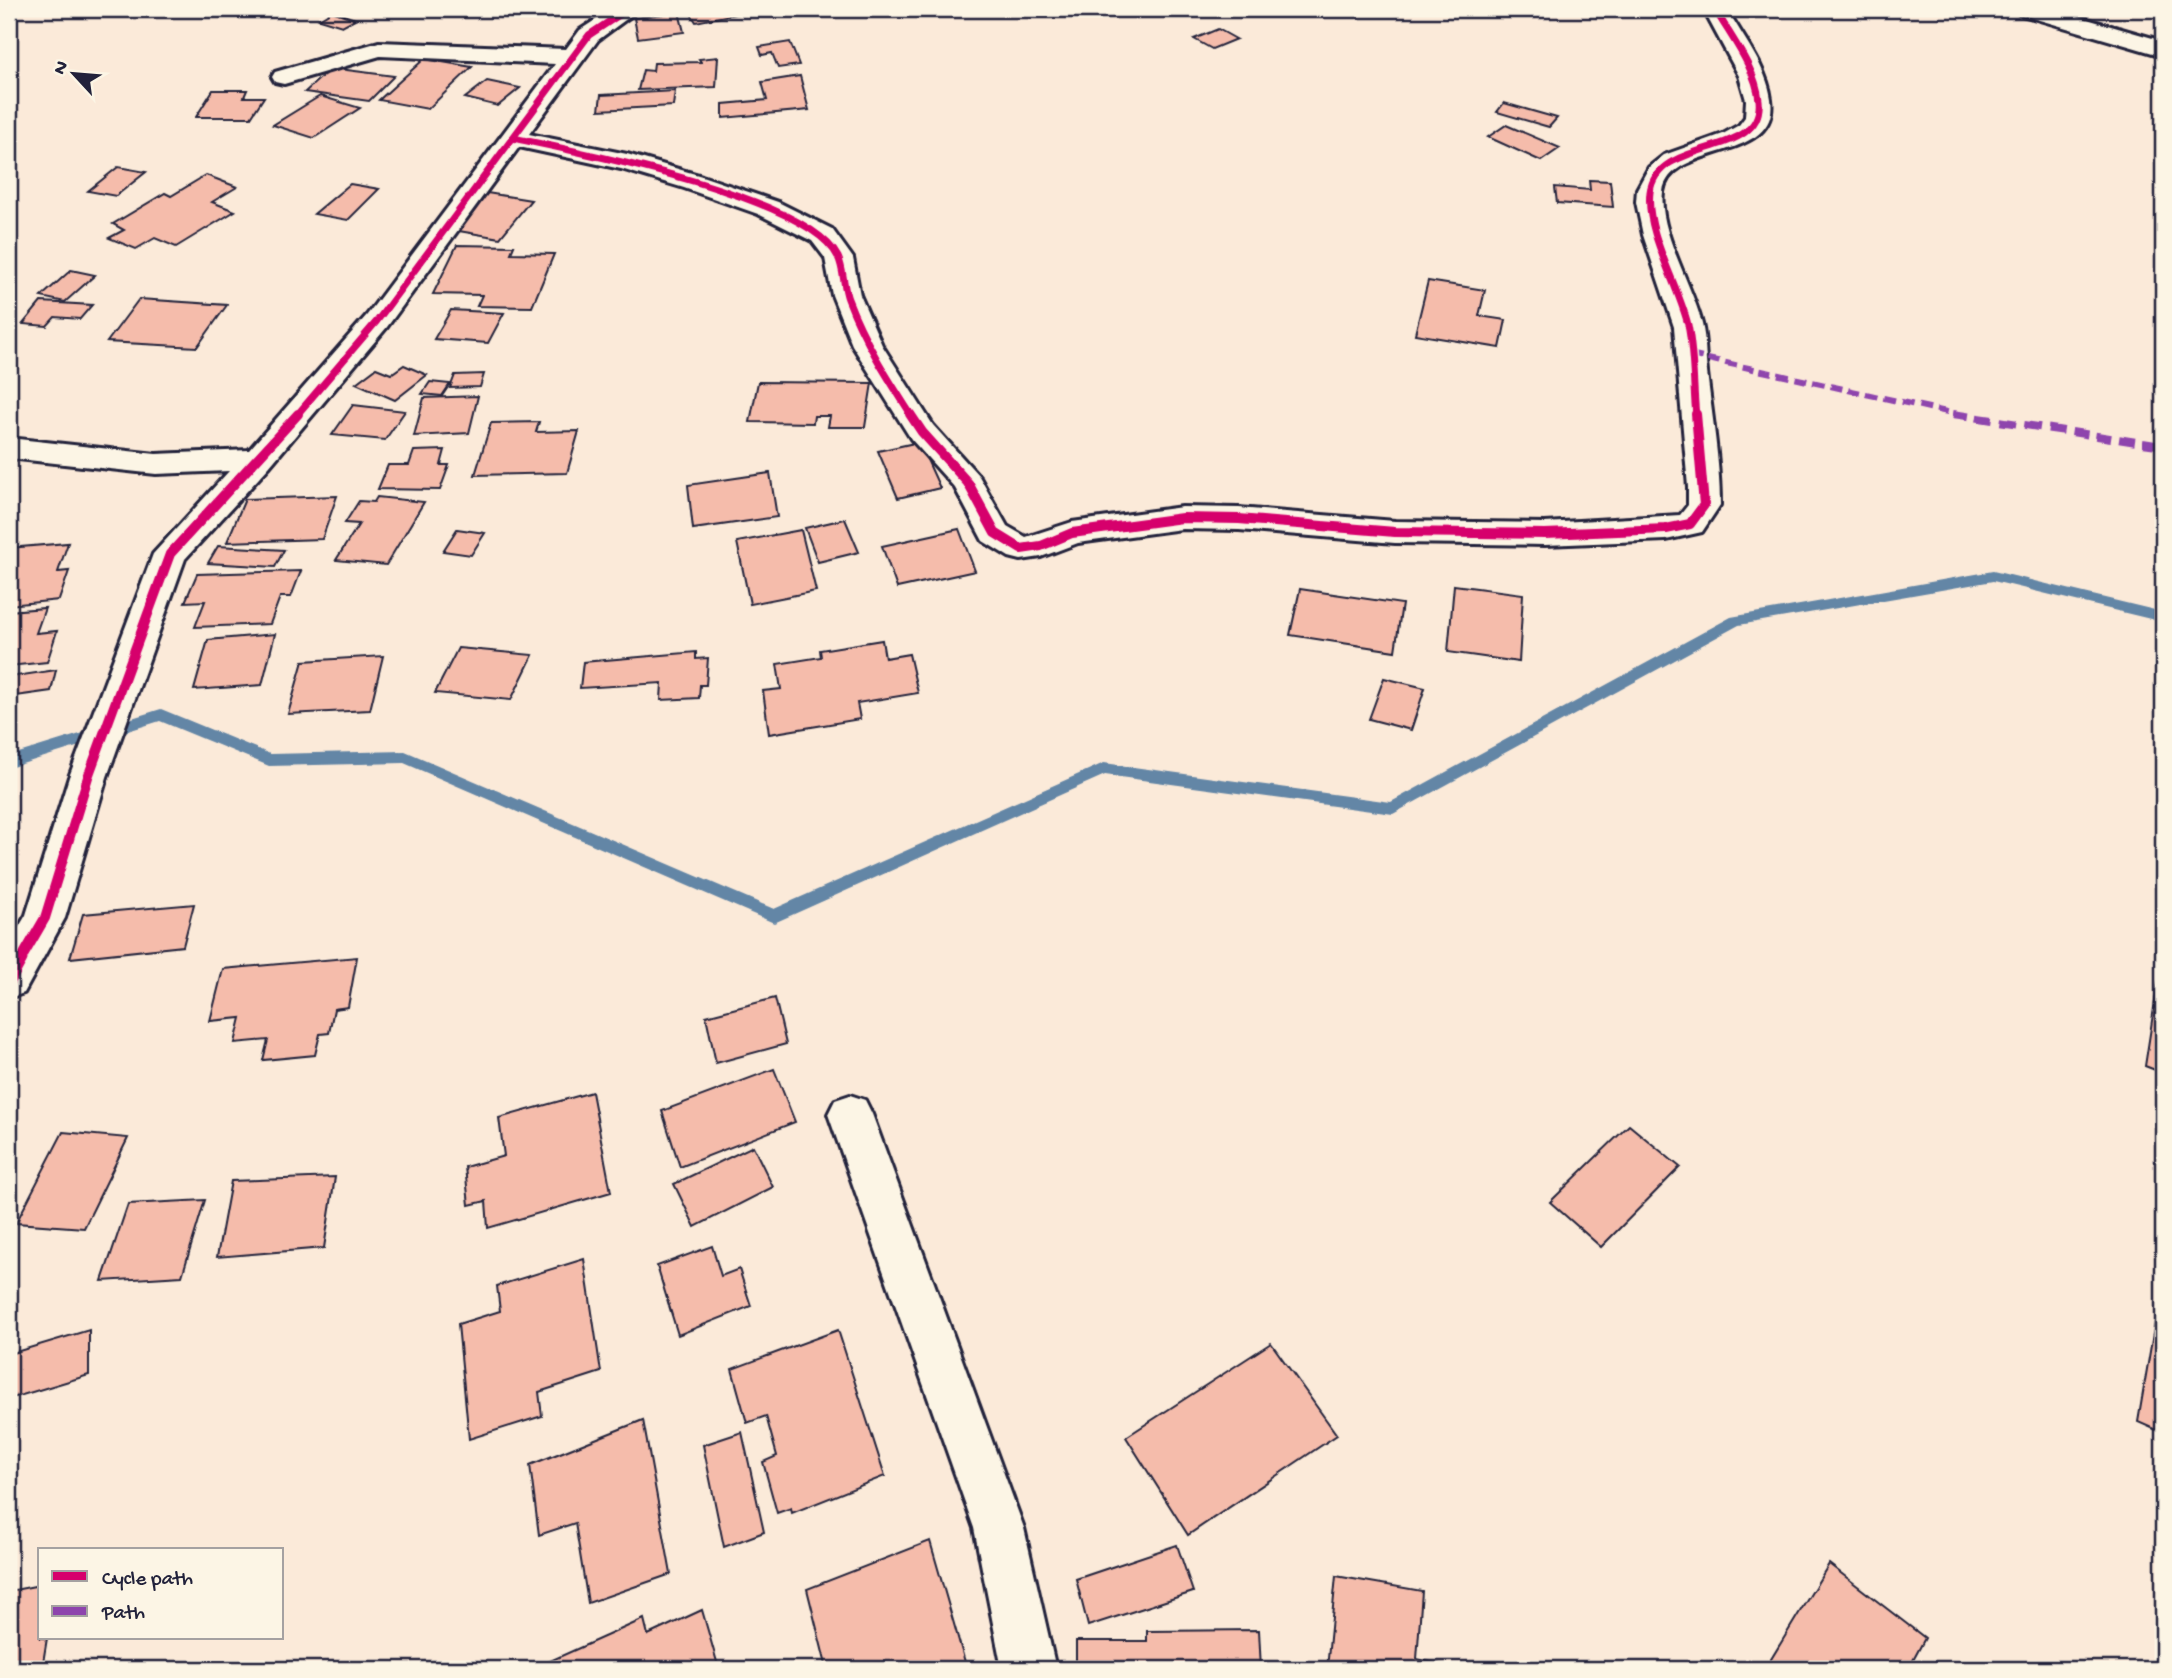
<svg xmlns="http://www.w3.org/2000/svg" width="2172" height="1678" font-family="'Gochi Hand',sans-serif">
<rect width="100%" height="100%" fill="#fbead9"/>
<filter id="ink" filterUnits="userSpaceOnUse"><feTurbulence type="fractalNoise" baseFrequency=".0143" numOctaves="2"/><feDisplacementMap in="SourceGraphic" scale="14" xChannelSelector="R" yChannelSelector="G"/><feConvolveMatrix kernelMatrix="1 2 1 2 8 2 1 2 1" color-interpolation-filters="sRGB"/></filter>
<g filter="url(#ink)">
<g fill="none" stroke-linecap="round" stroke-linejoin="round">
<polygon fill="#6386a6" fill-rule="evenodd" points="1993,571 2163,612 2163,622 1993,581 1739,625 1393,814 1105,775 774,923 404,763 269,766 160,721 9,768 9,756 161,709 270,754 405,751 774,909 1104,763 1391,802 1731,617"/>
</g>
<g fill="#f5bcab" stroke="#22223b" stroke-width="2">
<polygon points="688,9 760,9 696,22"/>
<polygon points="332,11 355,19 342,26 319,19"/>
<polygon points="679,12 684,32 638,38 634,18"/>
<polygon points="1218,29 1236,39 1212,49 1194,39"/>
<polygon points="790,42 799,65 778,68 772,53 762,55 759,47"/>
<polygon points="718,57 716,87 638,90 643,70 653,71 654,63 701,62 699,59"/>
<polygon points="424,59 472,67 428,109 379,100"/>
<polygon points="331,68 394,76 369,101 305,92"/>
<polygon points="800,76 809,110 723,118 723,104 767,100 762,82"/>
<polygon points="487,81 520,88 498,106 465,98"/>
<polygon points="213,90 247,90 244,97 264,97 251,117 196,117"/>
<polygon points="675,91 673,106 599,110 601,95"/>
<polygon points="320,96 360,108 314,138 273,125"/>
<polygon points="1504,103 1557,118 1549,127 1497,112"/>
<polygon points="1506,125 1560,148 1541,161 1488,137"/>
<polygon points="118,167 146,172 116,196 88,191"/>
<polygon points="206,175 237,187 212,202 235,211 176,247 155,238 136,249 109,238 124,230 113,224 165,193 171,196"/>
<polygon points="1589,180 1610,181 1613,207 1557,203 1555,187 1590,190"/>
<polygon points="350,184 379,189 348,220 314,214"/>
<polygon points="487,193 531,200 500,238 453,230"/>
<polygon points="457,245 514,246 511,253 554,254 532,307 477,306 482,295 433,294"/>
<polygon points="71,270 95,275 65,302 41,297"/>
<polygon points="1428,281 1485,290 1479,316 1506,320 1500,348 1415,334"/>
<polygon points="139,299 227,305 197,347 107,342"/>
<polygon points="41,302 92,305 80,319 55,317 47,326 23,324"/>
<polygon points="451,310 504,313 488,343 434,339"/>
<polygon points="404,365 427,375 395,400 356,383 376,368 391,374"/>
<polygon points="484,374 480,387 450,388 455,375"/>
<polygon points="430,382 450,384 442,396 422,394"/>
<polygon points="758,382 872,383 865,427 828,427 830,416 814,416 813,423 750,422"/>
<polygon points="478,396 469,433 414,436 424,398"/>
<polygon points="353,405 405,411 385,440 332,435"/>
<polygon points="539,422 536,432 579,431 567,473 475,475 491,423"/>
<polygon points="919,442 940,488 898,498 878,451"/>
<polygon points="445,450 441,465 449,465 440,490 378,489 388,465 409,465 414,451"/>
<polygon points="770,473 777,517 693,529 688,485"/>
<polygon points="337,496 322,539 227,542 245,499"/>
<polygon points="377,497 424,502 386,565 336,560 359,524 345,523 359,501 374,502"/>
<polygon points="845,519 859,552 818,562 805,528"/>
<polygon points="457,529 485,533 471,555 443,551"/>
<polygon points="959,529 975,571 897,588 882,546"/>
<polygon points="801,530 816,591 750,604 737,542"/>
<polygon points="68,543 58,572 69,571 59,600 9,605 9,548"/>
<polygon points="218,546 284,550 275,567 208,563"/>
<polygon points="301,571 291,597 280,597 270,624 195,627 205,601 185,602 197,574"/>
<polygon points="1454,585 1523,594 1519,662 1448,652"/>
<polygon points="1300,589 1402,604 1395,651 1290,635"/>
<polygon points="45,608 36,633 57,631 47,662 9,666 9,611"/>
<polygon points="275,634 262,685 194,690 208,640"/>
<polygon points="882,640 885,658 909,654 918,693 857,703 860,719 769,734 763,691 781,689 777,664 821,657 820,650"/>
<polygon points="458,648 533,655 511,700 435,693"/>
<polygon points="696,652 696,659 708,658 706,685 700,685 699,698 661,700 662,683 580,688 583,662"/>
<polygon points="383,656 370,710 288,714 303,661"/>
<polygon points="56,670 51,691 16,696 13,710 9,711 9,677"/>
<polygon points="1384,678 1425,688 1411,730 1369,719"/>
<polygon points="194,904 183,946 70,958 83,914"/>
<polygon points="357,957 348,1007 334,1009 329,1033 320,1034 315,1055 263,1060 268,1040 235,1043 241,1018 210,1021 223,969"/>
<polygon points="2158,982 2163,984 2163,1073 2145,1066"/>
<polygon points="775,998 786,1044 716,1063 706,1016"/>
<polygon points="774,1069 795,1122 680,1167 662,1111"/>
<polygon points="592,1092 611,1192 488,1228 486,1201 469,1205 465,1167 504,1156 499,1118"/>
<polygon points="1629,1125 1680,1167 1601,1247 1550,1202"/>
<polygon points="63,1132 128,1138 84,1228 16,1223"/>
<polygon points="753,1146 773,1187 695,1227 674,1184"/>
<polygon points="335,1177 324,1248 217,1257 231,1181"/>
<polygon points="205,1200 182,1276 102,1281 128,1204"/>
<polygon points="712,1246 721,1276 739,1269 751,1306 678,1335 657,1266"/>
<polygon points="584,1259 601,1372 539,1392 542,1416 469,1439 458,1324 500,1311 497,1286"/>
<polygon points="2155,1322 2163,1326 2163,1433 2138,1422"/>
<polygon points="89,1330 89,1375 9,1399 9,1354"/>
<polygon points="838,1330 885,1476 792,1513 791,1508 777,1513 763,1462 777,1456 766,1416 747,1423 732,1369"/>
<polygon points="1271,1343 1337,1435 1188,1535 1126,1437"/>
<polygon points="643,1420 671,1574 588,1603 575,1523 539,1535 530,1465"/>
<polygon points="742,1432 764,1532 724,1547 703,1445"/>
<polygon points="930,1541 967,1669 827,1669 807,1589"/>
<polygon points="1177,1545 1193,1592 1088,1626 1076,1579"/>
<polygon points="1829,1564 1925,1638 1910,1666 1914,1669 1765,1669"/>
<polygon points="1336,1576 1422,1591 1417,1659 1445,1665 1445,1669 1327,1669"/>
<polygon points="40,1585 40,1638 47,1638 42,1669 9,1669 9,1591"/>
<polygon points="702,1610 719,1669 542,1669 541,1665 644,1619 648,1635"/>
<polygon points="1259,1630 1261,1669 1076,1669 1076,1641 1147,1641 1147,1631"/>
</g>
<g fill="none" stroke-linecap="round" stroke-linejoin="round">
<defs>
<g id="minor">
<path d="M612 9H640L598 40 529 134 627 154 702 176 778 202 832 229 853 258 860 295 882 345 933 425 979 476 1007 526 1026 537 1072 522 1182 507 1239 508 1395 521 1545 523 1680 515 1688 505V487L1674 327 1643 235 1636 202 1637 189 1649 167 1664 155 1723 134 1739 125 1745 117 1746 100 1739 76 1703 9H1727C1742 36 1767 67 1771 99 1780 164 1670 141 1663 192 1658 231 1693 286 1702 324 1706 340 1705 356 1707 372 1712 416 1720 461 1720 505L1702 532 1666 540 1545 545 1395 543 1239 530 1182 529 1078 543 1041 557 1021 560 1009 557 983 541 955 488 911 439 852 345 832 295 825 258 812 241 758 214 684 188 621 169 519 147 387 327 269 467 185 559 107 777 65 918 24 993 9 998V944L26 915 69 777 153 554 229 471 156 474 9 458V438L156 454 249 450 367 315 555 64 380 56 284 84 275 82 272 77 275 72 379 42 566 49 580 30Z"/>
<polygon points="2015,9 2052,9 2163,41 2163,56 2019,14"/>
<polygon points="850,1095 865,1100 872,1114 1024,1528 1056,1669 1002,1669 974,1528 828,1114 835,1100"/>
</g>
</defs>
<use href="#minor" stroke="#22223b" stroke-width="6"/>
<use href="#minor" fill="#fcf5e5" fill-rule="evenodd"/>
<polyline stroke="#8e44ad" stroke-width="6" stroke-dasharray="12 6" stroke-linecap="butt" points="1690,355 1965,416"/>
<polyline stroke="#8e44ad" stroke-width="8" stroke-dasharray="16 8" stroke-linecap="butt" points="1953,414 2163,446"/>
<defs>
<g id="cycleway-far2">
<path d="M513 138C580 152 808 196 838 257 844 269 843 286 848 299 864 341 887 377 912 416"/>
<polyline points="296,416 377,321 589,35 628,9"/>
<path d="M1696 416C1693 386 1694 354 1688 325 1679 286 1645 232 1650 192 1657 136 1765 160 1759 100 1756 68 1730 36 1715 9"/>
</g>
<g id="cycleway-far1">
<polyline points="910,414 922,432 968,483 995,533 1021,549 1041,546 1072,533 1182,518 1239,519 1395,532 1545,534 1666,529 1690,524 1704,505 1696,414"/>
<polyline points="20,961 45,918 88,777 170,554 298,414"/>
</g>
<polyline id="cycleway" points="9,981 21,959"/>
</defs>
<use href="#cycleway-far2" stroke="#fcf5e5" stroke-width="10"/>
<use href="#cycleway-far1" stroke="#fcf5e5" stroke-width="14"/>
<use href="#cycleway" stroke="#fcf5e5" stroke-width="18"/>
<use href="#cycleway-far2" stroke="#d6006c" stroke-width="7"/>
<use href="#cycleway-far1" stroke="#d6006c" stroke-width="10"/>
<use href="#cycleway" stroke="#d6006c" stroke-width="13"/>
</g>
</g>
<rect width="2172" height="1678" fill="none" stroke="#fcf5e5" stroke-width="35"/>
<rect x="18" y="18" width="2137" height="1643" fill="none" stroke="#22223b" stroke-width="2.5" filter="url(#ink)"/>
<rect x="38" y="1548" width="245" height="91" fill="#fcf5e5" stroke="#a5a1a1" stroke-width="2"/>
<rect x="52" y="1571" width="35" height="10" fill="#d6006c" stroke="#a5a1a1" stroke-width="2"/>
<text x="102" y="1584" font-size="21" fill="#22223b">Cycle path</text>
<rect x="52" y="1606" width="35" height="10" fill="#8e44ad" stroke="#a5a1a1" stroke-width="2"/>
<text x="102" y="1618" font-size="21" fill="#22223b">Path</text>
<g transform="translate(74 74) rotate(296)" stroke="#fcf5e5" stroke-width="5" paint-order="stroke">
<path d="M0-5L12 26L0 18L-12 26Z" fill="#22223b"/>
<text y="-10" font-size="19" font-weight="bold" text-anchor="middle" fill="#22223b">N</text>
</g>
</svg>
